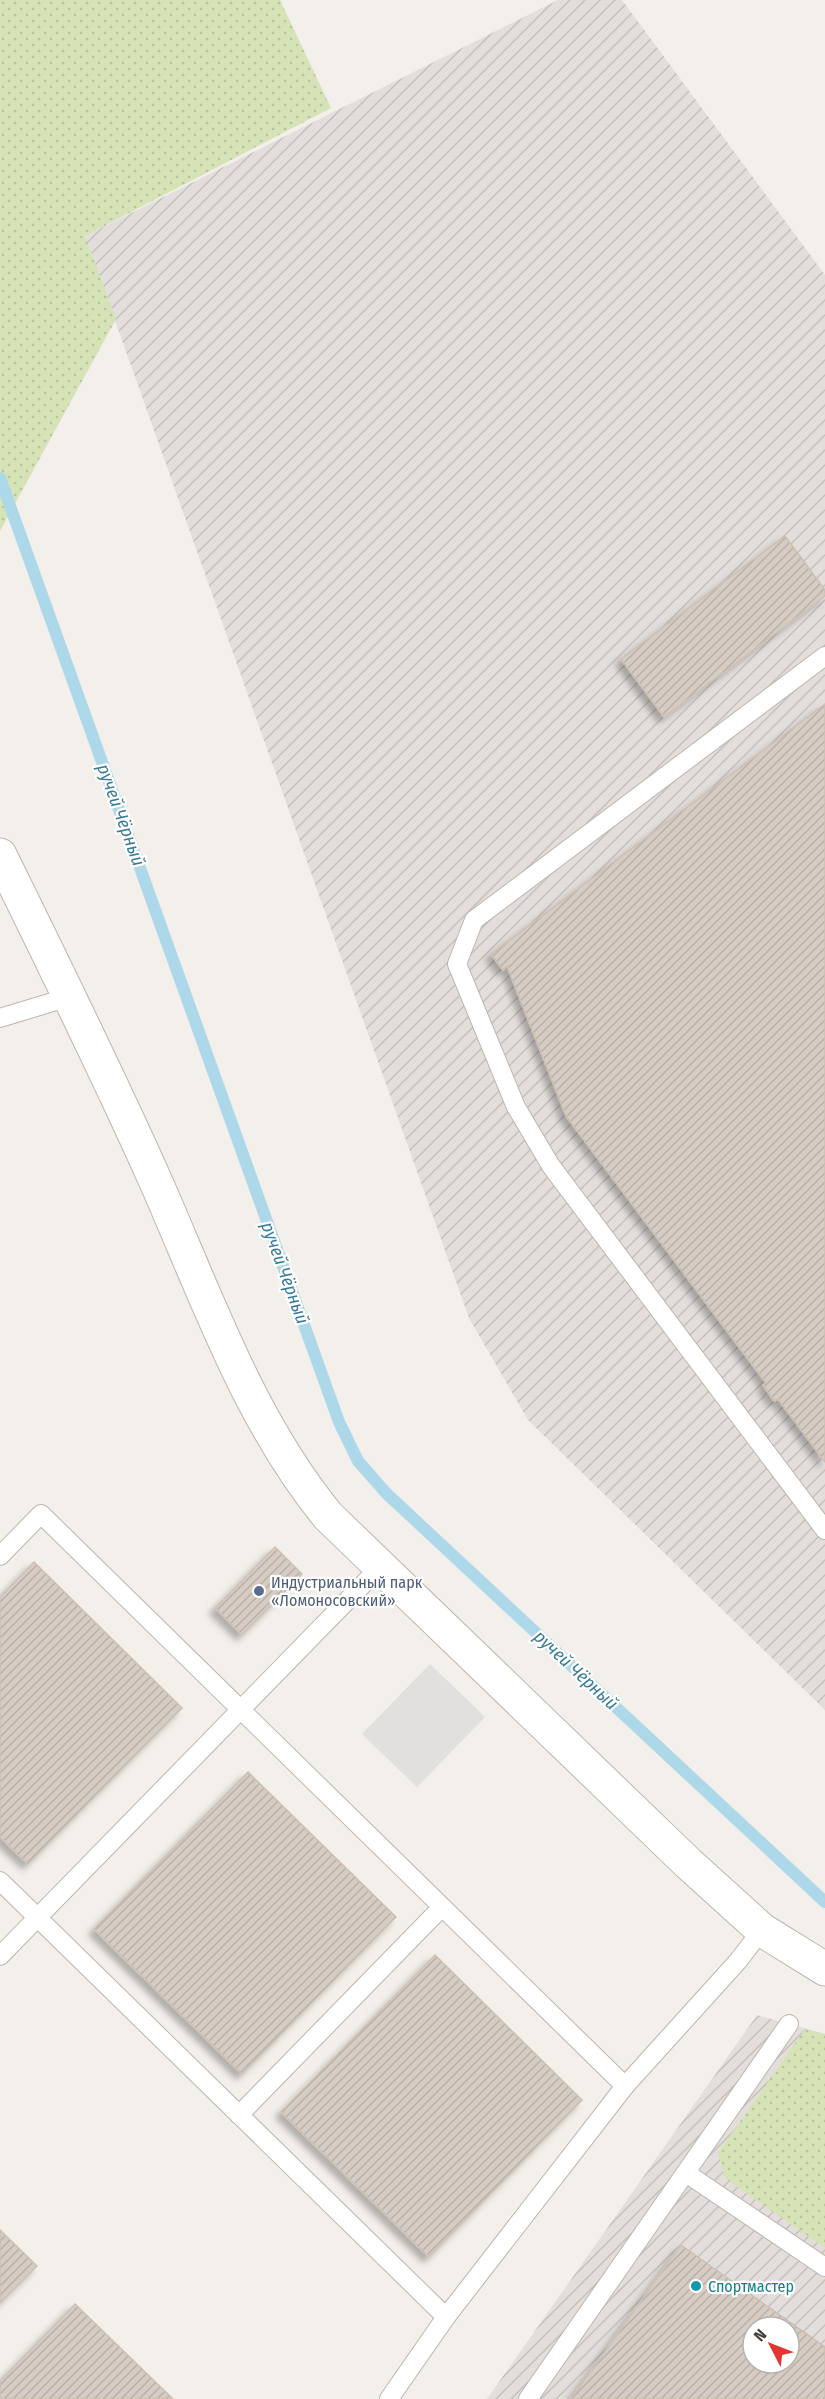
<svg xmlns="http://www.w3.org/2000/svg" width="825" height="2399" font-family="'Fira Sans Condensed',sans-serif">
<defs>
<pattern id="industrial-furrows" width="10" height="10" patternUnits="userSpaceOnUse" patternTransform="scale(1.5)"><rect width="10" height="10" fill="#e3dedb"/><path d="M-1 1l2-2M0 10L10 0M9 11l2-2" fill="none" stroke="#c4c0bd"/></pattern>
<pattern id="grass-dots" width="8" height="8" patternUnits="userSpaceOnUse" patternTransform="scale(1.5)"><rect width="8" height="8" fill="#d5e3b7"/><path d="M2 2h.1M6 6h.1" fill="none" stroke="#b8c49e" stroke-width="1.8" stroke-linecap="round"/></pattern>
<pattern id="building-hatch" width="6" height="6" patternUnits="userSpaceOnUse" patternTransform="scale(1.5)"><rect width="6" height="6" fill="#d6ccc3"/><path d="M-1 1l2-2M0 6l6-6M5 7l2-2" fill="none" stroke="#b9b0a8"/></pattern>
<filter id="shadow"><feDropShadow dx="-5.5" dy="5.5" stdDeviation="3" flood-color="#0004"/></filter>
</defs>
<rect width="100%" height="100%" fill="#f3efea"/>
<g fill="url(#industrial-furrows)" fill-rule="evenodd">
<polygon points="558,0 622,0 825,275 825,1710 528,1420 469,1318 85,236"/>
<path d="M757 2015 825 2034V2399H487ZM753 2327H789V2363H753Z"/>
</g>
<g fill="url(#grass-dots)">
<polygon points="0,0 280,0 331,108 85,236 116,319 0,531"/>
<polygon points="805,2029 825,2034 825,2248 725,2178 718,2153"/>
</g>
<polygon fill="#e2e0de" points="430,1664 485,1717 417,1787 362,1734"/>
<g fill="none" stroke-linecap="round" stroke-linejoin="round">
<polyline stroke="#add8e9" stroke-width="12" points="0,478 339,1422 358,1461 386,1493 825,1902"/>
</g>
<g fill="url(#building-hatch)" stroke="#cdc0b4" stroke-width="1.5" fill-rule="evenodd" filter="url(#shadow)">
<polygon points="785,536 825,590 825,596 664,717 621,659"/>
<polygon points="825,704 825,1462 778,1399 774,1401 763,1385 766,1383 566,1116 507,966 503,970 491,954"/>
<polygon points="275,1547 302,1574 242,1635 215,1608"/>
<polygon points="34,1562 182,1708 28,1864 0,1837 0,1597"/>
<polygon points="248,1772 396,1917 242,2074 94,1929"/>
<polygon points="435,1955 582,2100 429,2257 281,2112"/>
<polygon points="0,2230 37,2266 0,2303"/>
<path d="M681 2245 825 2347V2399H571ZM753 2327H789V2363H753Z"/>
<polygon points="75,2304 173,2399 0,2399 0,2381"/>
</g>
<g fill="none" stroke-linecap="round" stroke-linejoin="round">
<defs>
<g id="lane">
<polyline points="825,656 474,920 457,964 516,1107 551,1166 825,1530"/>
<polyline points="0,1018 69,997"/>
<polyline points="0,1556 41,1514 625,2086"/>
<polyline points="0,1881 446,2317"/>
<polyline points="0,1956 380,1567"/>
<polyline points="239,2115 442,1907"/>
<polyline points="686,2173 825,2267"/>
<polyline points="389,2399 446,2317 625,2086 738,1961 762,1930"/>
<polyline points="528,2399 789,2024"/>
</g>
<path id="street" d="M0 855C53 963 107 1072 156 1182 206 1295 249 1420 328 1516L688 1863 762 1930 825 1969"/>
</defs>
<use href="#lane" stroke="#bdb5ad" stroke-width="20"/>
<use href="#street" stroke="#bdb5ad" stroke-width="35"/>
<use href="#lane" stroke="#fff" stroke-width="18"/>
<use href="#street" stroke="#fff" stroke-width="33"/>
</g>
<circle fill="#5c6f8a" stroke="#fff" stroke-width="2" cx="259" cy="1591" r="6"/>
<circle fill="#0f9aa8" stroke="#fff" stroke-width="2" cx="696" cy="2286" r="6"/>
<g text-anchor="middle" dominant-baseline="central" stroke-width="4.5" stroke-linejoin="round" paint-order="stroke">
<g font-size="16" fill="#4e5e75" stroke="#fff" text-anchor="start">
<text x="271" y="1582">Индустриальный парк<tspan x="271" dy="18">«Ломоносовский»</tspan></text>
</g>
<g font-size="16" fill="#0d838f" stroke="#fff" text-anchor="start">
<text x="708" y="2286">Спортмастер</text>
</g>
<g font-size="18" font-style="italic" fill="#397c97" stroke="#fff">
<text transform="translate(121 815) rotate(70)">ручей Чёрный</text>
<text transform="translate(285 1273) rotate(70)">ручей Чёрный</text>
<text transform="translate(576 1670) rotate(43)">ручей Чёрный</text>
</g>
</g>
<g transform="translate(771 2345) rotate(312)"><circle r="28" fill="#ffffff" stroke="#b5b2b0" stroke-width="1.5"/>
<path d="M0-4.5L10 22L0 15L-10 22Z" fill="#e23431"/>
<text y="-9" font-size="16" font-weight="bold" text-anchor="middle" fill="#463f39">N</text>
</g>
</svg>
